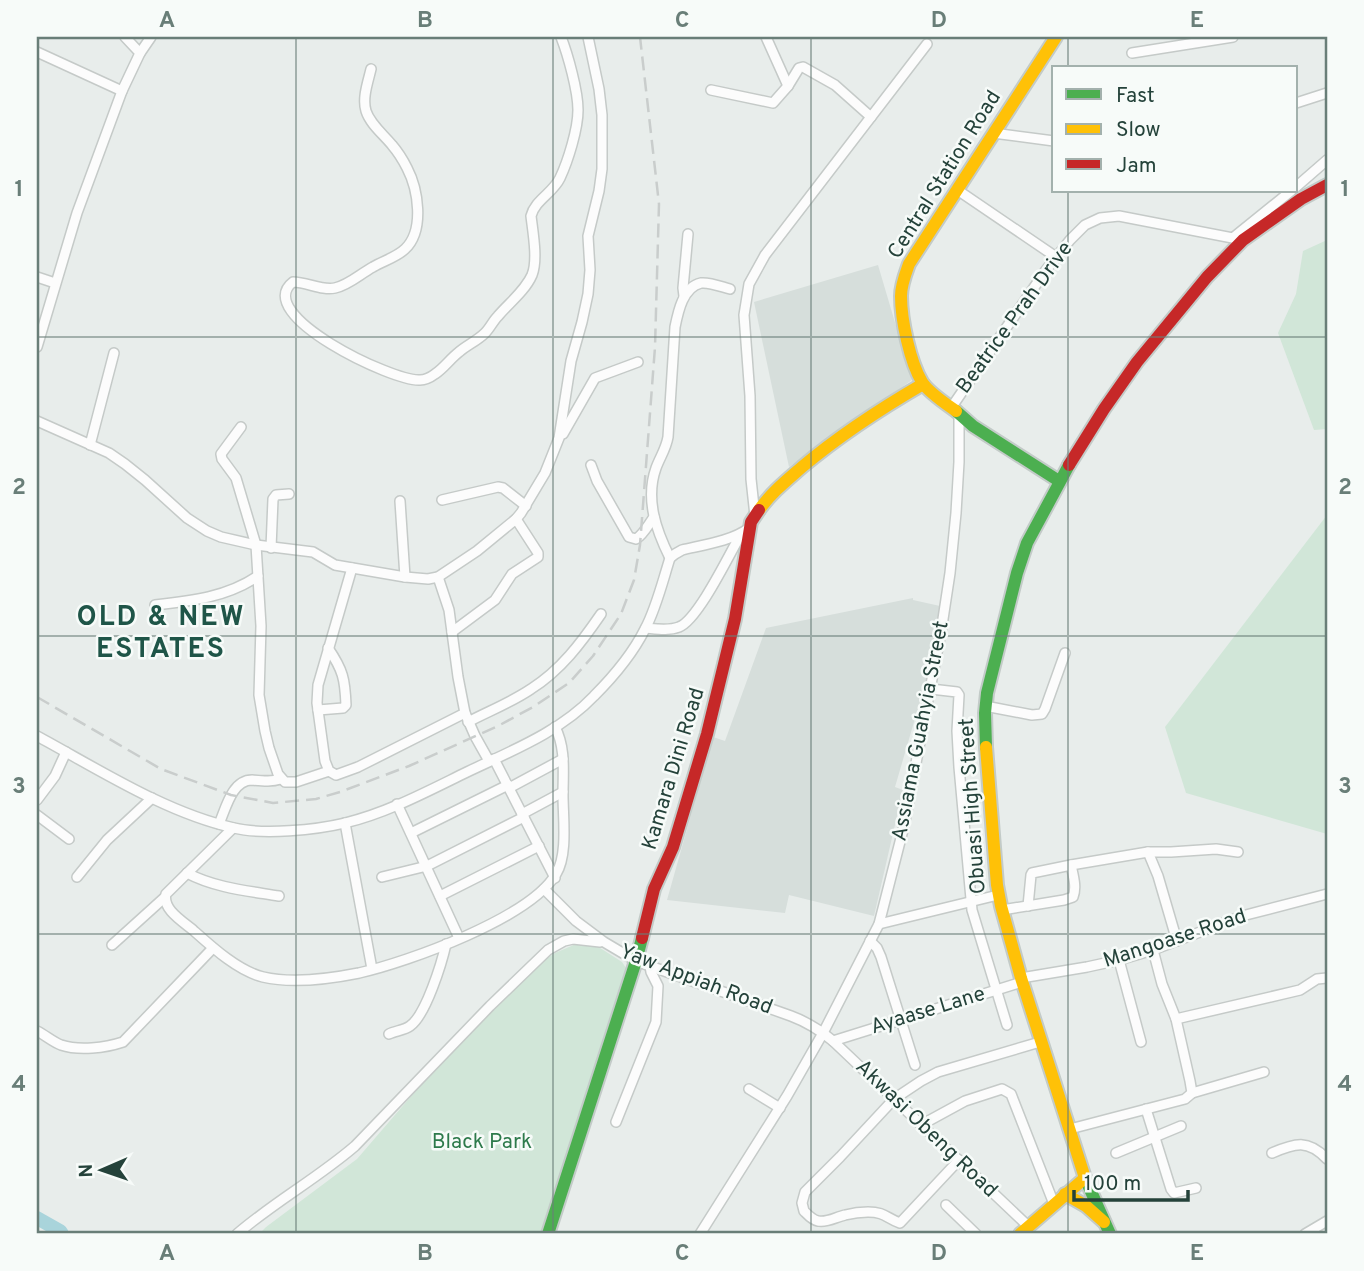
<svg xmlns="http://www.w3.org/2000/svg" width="1364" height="1271" font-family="Overpass,sans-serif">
<rect width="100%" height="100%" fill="#e8edeb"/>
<g fill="#d6dedb">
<polygon points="878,265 912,380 789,467 754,302"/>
<polygon points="913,598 913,600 940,606 942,605 928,674 895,787 903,790 874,916 789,895 785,913 667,900 713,737 725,741 766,628"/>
</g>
<g fill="#d1e6d8">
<polygon points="1327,240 1327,429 1314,430 1278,333 1296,294 1303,251"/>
<polygon points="1327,515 1327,834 1186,793 1165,727"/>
<polygon points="576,944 594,944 622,962 626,968 624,979 540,1234 259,1234 266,1227 357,1159 438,1065 537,965 555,953"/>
</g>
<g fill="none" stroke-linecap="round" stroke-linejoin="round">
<polyline stroke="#a9d4db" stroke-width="14" points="37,1218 60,1231 62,1234"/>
<defs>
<g id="street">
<polyline points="766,37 788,86"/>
<polyline points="37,52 122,91"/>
<polyline points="140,53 151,37"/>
<polyline points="1132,53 1233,37"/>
<path d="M371 69C368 82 362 98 366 111 370 124 384 135 392 145 398 152 403 160 407 168 418 189 425 230 405 249 397 257 383 261 373 267 360 274 349 285 335 288 322 291 307 282 293 282 251 314 393 382 420 380 425 380 431 377 435 374 444 368 450 359 459 352 467 345 477 341 485 333 490 328 493 321 498 316 509 303 525 291 532 275 538 260 533 233 531 216 535 200 553 193 560 178 568 161 578 129 578 110 578 91 568 55 561 37"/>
<polyline points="711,90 773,103 788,86 799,68 803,67 835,85 871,117"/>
<polyline points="1296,103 1327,93"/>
<polyline points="993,133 1054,141"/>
<polyline points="1296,187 1327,160"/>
<polyline points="956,189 1056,257"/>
<polyline points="1234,237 1291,191"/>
<polyline points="37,277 55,283"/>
<polyline points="684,296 683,288 688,234"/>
<polyline points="37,347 77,213 122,91 140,53 125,37"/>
<polyline points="951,408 1046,270 1070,240 1085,225 1100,218 1119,216 1243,240"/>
<polyline points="37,421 109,453 125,464 145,480 187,518 207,531 221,537 256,545 313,552 335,565 405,577 428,579 438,577 477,551 516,519 521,513 545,473 559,438 571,361 582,322 588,294 590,270 588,236 599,191 602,169 602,115 599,89 588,37"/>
<polyline points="241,427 221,454 222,459 236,478 256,545 261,626 259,695 265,731 269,748 278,774 285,782 296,782 329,771"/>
<polyline points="563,434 595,378 638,362"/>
<polyline points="90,445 114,353"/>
<path d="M591 465 597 481 629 537 636 539C644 534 648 525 654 517"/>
<polyline points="442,500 498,487 503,488 526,506"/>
<polyline points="400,501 405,577"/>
<polyline points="755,516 751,479 750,396 744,315 749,284 765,255 927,44"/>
<polyline points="271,548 273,499 276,495 289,494"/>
<path d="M670 558C656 530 645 499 656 468 660 457 666 449 668 437L675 327C678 312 683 287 701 283 710 282 722 287 730 289"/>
<polyline points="352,568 318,685 317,703 325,761 329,771 336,775 358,767 465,713"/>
<polyline points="438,577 449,610 458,677 465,713 475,736 489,761"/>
<path d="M155 605C192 601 227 597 258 576"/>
<path d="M646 628C657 629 669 631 679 627 698 620 730 553 741 534"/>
<polyline points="452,632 495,600 512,574 538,557 538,553 516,519"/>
<polyline points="931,689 957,692 959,695 957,731 959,767 972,910 1007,1025"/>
<polyline points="985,706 1032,715 1042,714 1045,709 1065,653"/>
<path d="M318 710 343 708 346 705C345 679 343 670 328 648"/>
<path d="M468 722C489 711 512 702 531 689 561 670 581 643 601 614"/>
<path d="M37 736C98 769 166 813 234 828 263 835 316 830 345 823 387 813 428 791 467 772 511 751 560 732 594 696 614 676 633 653 645 629 656 609 663 580 670 558L675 554 682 550C703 545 732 541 749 528"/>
<polyline points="494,759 555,878"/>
<polyline points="509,788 563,759"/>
<polyline points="37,800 55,776 66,752"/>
<polyline points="397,804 459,938"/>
<polyline points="522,814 563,792"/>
<polyline points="37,815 69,839"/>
<polyline points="345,823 372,969"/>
<path d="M219 824C226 808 232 780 252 780 263 781 271 782 281 779"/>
<path d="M233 828 166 894C162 909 182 921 193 930 212 947 238 971 263 977 293 984 329 979 359 973 408 962 530 918 556 874 568 855 563 818 563 795 563 772 566 748 555 727"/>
<polyline points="411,833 508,785"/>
<polyline points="1148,852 1158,876 1177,941"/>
<path d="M187 873C215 888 249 891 279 896"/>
<polyline points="77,877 107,840 152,798"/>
<polyline points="382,877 427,866 524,817"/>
<path d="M544 889 576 921 604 942 636 961 791 1016C807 1022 820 1030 833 1041L1028 1226"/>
<polyline points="440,896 539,846"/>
<polyline points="1028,906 1031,875 1032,873 1071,865"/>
<path d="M1002 910 1064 900 1073 897C1077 887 1073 875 1071 865L1148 852H1171L1216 849 1238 852"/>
<polyline points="879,924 998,895"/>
<polyline points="870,941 877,948 881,957 915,1065"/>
<polyline points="112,945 164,898"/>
<polyline points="1119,960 1141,1042"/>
<polyline points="1021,978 1087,967 1119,960 1153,950 1242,916 1327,894"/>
<polyline points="1176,1019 1300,990 1317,979 1327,978"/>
<path d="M37 1031C45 1035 53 1042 61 1045 79 1051 105 1048 123 1042L213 948"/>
<path d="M389 1034C395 1031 405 1030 410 1026 426 1015 442 962 446 944"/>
<polyline points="833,1041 1022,982"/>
<polyline points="749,1089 780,1108"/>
<polyline points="1192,1093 1264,1072"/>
<polyline points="1146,1109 1171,1189 1174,1193 1196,1188"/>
<polyline points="616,1122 656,1022 658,986 651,972 650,966"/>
<polyline points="921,1125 965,1101 1002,1089 1011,1094 1054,1204"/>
<polyline points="1070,1129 1185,1099 1192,1093 1190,1081 1176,1019 1162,984 1153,950"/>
<polyline points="1116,1153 1181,1126"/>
<path d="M1272 1153C1295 1143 1308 1139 1327 1159"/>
<path d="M959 1160 900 1223C886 1218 885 1212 868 1212 861 1212 853 1213 845 1215 836 1217 827 1223 818 1221 812 1220 808 1215 804 1211L802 1203 805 1192 840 1157 894 1099 921 1081 938 1072 1040 1042"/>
<polyline points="946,1205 976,1234"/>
<path d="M237 1234C274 1202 318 1178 355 1146L490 1006 548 950 564 941 573 939 600 942"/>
<polyline points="700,1234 787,1096 823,1033 879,924 904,826 941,632 950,573 956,513 959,462 959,415"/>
<polyline points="1305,1234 1327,1221"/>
</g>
<g id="fast">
<polyline points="956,411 973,426 1059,481"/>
<polyline points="986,747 985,713 987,693 1017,573 1027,543 1069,465"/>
<polyline points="1085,1178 1110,1234"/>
<polyline points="548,1234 636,961 642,938"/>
</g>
<g id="slow">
<path d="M956 411C946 404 928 392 922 382 910 362 901 320 901 296 901 285 905 275 909 264L1056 37"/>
<path d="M759 510C771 493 786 481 802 467 840 435 880 409 923 384"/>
<polyline points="986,747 997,885 1001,906 1021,978 1085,1178 1020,1234"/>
<polyline points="1065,1194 1086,1206 1104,1222"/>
</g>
<g id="jam">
<polyline points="1069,465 1104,409 1137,362 1207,277 1243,240 1301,199 1327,185"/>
<polyline points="642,938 654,889 673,847 707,734 735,619 751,522 759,510"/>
</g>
</defs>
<use href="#street" stroke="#c5cac8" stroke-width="12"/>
<use href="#fast" stroke="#c3cbc8" stroke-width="16"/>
<use href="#slow" stroke="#c3cbc8" stroke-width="16"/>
<use href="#jam" stroke="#c3cbc8" stroke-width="16"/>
<use href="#street" stroke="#fcfcfc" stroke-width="9"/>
<use href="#fast" stroke="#4caf50" stroke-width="12"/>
<use href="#slow" stroke="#ffc107" stroke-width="12"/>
<use href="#jam" stroke="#c62828" stroke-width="12"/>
<polyline stroke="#c9cdcc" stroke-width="2.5" stroke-dasharray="14 7" stroke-linecap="butt" points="37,697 161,769 231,795 273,803 316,799 340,792 409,766 498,726 533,707 569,683 593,656 621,614 634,580 640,545 655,347 659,204 640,37"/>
</g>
<path fill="none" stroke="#697e78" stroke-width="2" stroke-opacity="0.55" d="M296 37V1234M553 37V1234M811 37V1234M1068 37V68M1068 191V1234M37 337H1327M37 636H1327M37 934H1327"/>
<g text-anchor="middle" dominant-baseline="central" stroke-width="5" stroke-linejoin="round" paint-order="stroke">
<g font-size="21" fill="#24423a" stroke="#f7fbf9">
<text transform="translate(945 175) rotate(-58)">Central Station Road</text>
<text transform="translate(1015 318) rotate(-54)">Beatrice Prah Drive</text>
<text transform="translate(921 731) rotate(-79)">Assiama Guahyia Street</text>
<text transform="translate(674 769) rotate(-73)">Kamara Dini Road</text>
<text transform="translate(973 806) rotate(-94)">Obuasi High Street</text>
<text transform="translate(1175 939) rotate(-18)">Mangoase Road</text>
<text transform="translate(696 980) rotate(21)">Yaw Appiah Road</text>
<text transform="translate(928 1011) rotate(-17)">Ayaase Lane</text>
<text transform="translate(926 1129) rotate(44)">Akwasi Obeng Road</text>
</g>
<g font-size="21" fill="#2d7a4b" stroke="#f7fbf9">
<text x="482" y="1142">Black Park</text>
</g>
<g font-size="28" font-weight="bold" letter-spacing="2" fill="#1f5548" stroke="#f7fbf9">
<text x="161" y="618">OLD &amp; NEW<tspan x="161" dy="32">ESTATES</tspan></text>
</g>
</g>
<rect width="1364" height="1271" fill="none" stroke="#f7fbf9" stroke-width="77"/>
<rect x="1052" y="66" width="245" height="126" fill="#f7fbf9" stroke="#a3b1ad" stroke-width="2"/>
<rect x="1066" y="89" width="35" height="10" fill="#4caf50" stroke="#a3b1ad" stroke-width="2"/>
<text x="1116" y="102" font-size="21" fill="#24423a">Fast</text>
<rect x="1066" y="124" width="35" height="10" fill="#ffc107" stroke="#a3b1ad" stroke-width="2"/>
<text x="1116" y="136" font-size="21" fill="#24423a">Slow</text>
<rect x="1066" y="159" width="35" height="10" fill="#c62828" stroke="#a3b1ad" stroke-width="2"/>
<text x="1116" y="172" font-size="21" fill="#24423a">Jam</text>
<g transform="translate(102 1170) rotate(268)" stroke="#f7fbf9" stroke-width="5" paint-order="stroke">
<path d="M0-5L12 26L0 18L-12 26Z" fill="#24423a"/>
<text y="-10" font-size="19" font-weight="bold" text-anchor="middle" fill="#24423a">N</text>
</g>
<path d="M1074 1190v10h114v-10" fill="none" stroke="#24423a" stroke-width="3.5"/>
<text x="1084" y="1190" font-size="21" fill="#24423a" stroke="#f7fbf9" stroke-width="5" paint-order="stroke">100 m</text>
<rect x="38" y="38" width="1288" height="1194" fill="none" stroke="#697e78" stroke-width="2.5"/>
<g font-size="23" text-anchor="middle" font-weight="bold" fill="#697e78">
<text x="167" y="27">A</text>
<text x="425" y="27">B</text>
<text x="682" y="27">C</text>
<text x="939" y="27">D</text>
<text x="1197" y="27">E</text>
<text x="19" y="196">1</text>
<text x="1345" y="196">1</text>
<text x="19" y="494">2</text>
<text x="1345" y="494">2</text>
<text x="19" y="793">3</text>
<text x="1345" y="793">3</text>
<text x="19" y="1091">4</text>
<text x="1345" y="1091">4</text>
<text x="167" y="1260">A</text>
<text x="425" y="1260">B</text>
<text x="682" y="1260">C</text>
<text x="939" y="1260">D</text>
<text x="1197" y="1260">E</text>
</g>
</svg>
